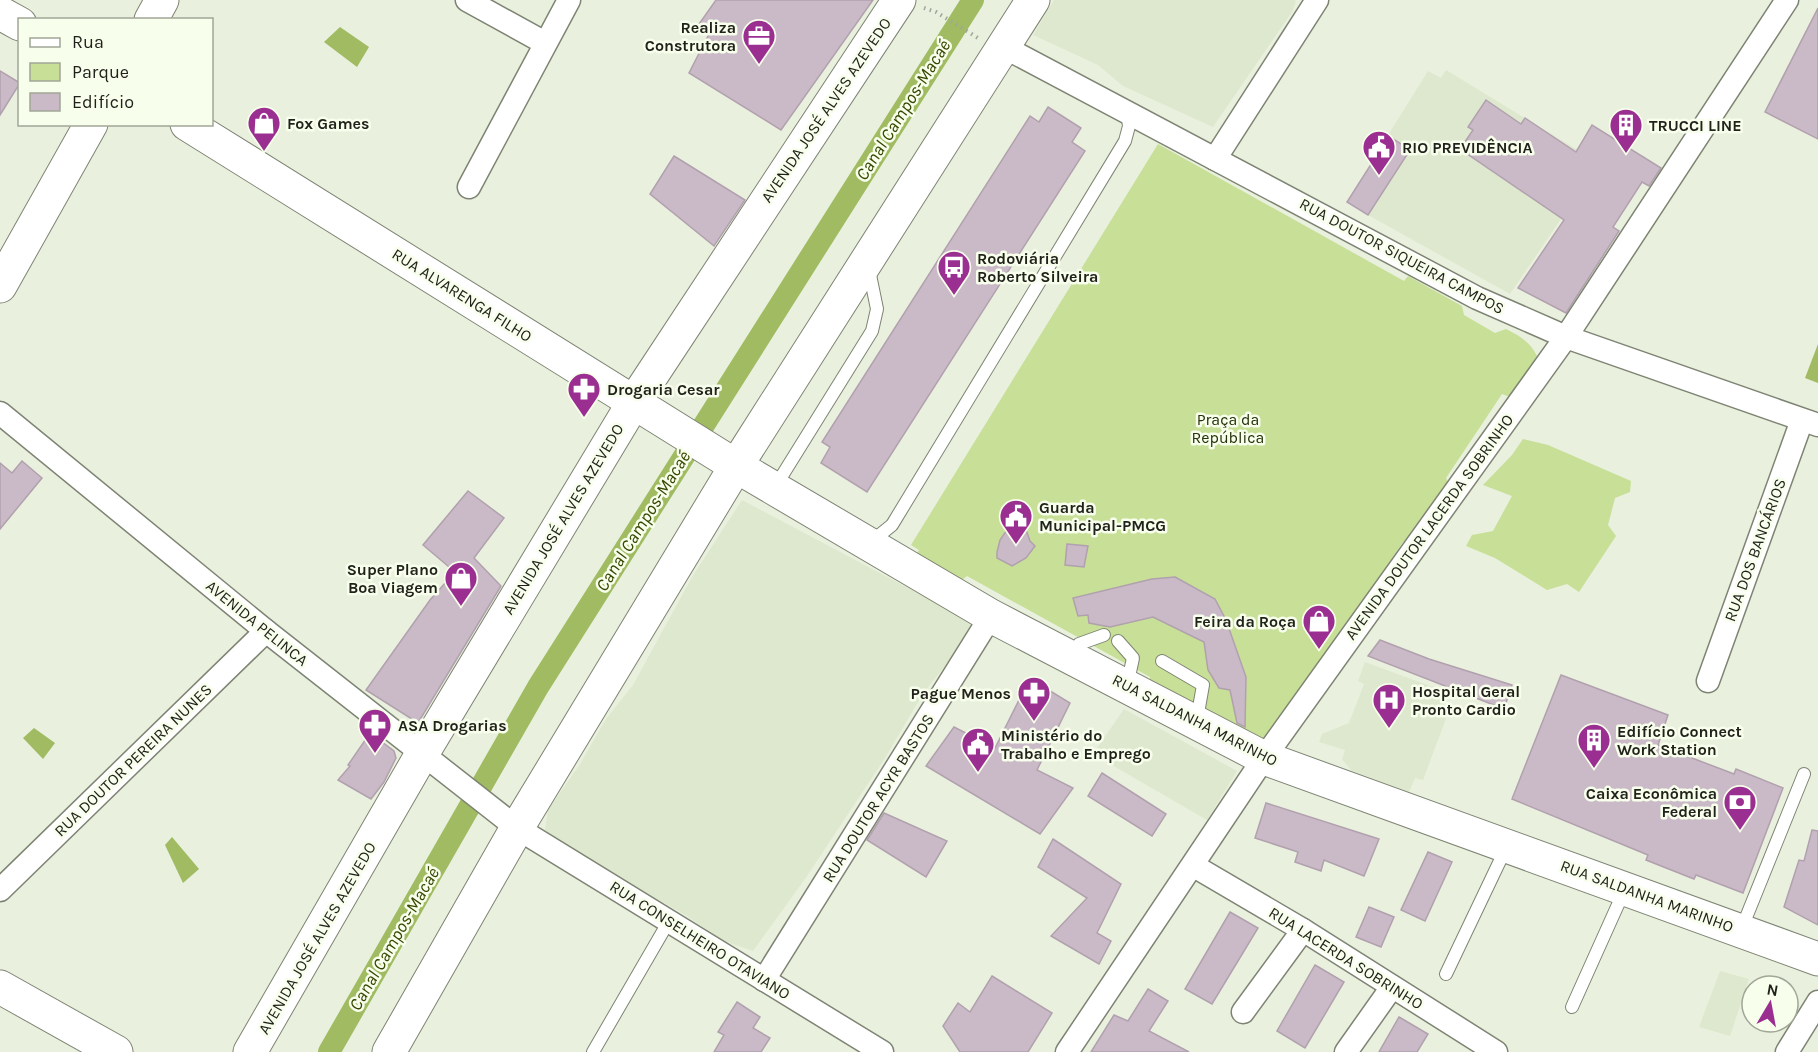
<svg xmlns="http://www.w3.org/2000/svg" width="1818" height="1052" font-family="Karla,sans-serif">
<rect width="100%" height="100%" fill="#e9f0de"/>
<g fill="#dee8ce">
<polygon points="1054,0 1294,0 1296,1 1292,12 1213,127 1123,86 1098,65 1033,35"/>
<polygon points="1446,70 1599,163 1510,294 1368,215 1410,150 1388,135 1428,71 1441,78"/>
<polygon points="742,500 938,604 976,628 924,692 885,758 805,879 753,951 724,941 687,916 562,845 545,830 548,810 580,764 606,719 633,685 692,577"/>
<polygon points="1365,662 1449,693 1442,710 1448,713 1423,780 1415,778 1409,792 1352,771 1342,759 1345,750 1319,742 1322,734 1349,723 1364,684 1358,681"/>
<polygon points="1124,709 1237,771 1207,820 1093,754"/>
<polygon points="1720,971 1749,979 1730,1036 1699,1027"/>
</g>
<g fill="#c7df96">
<path d="M1158 144 1404 281 1408 276 1462 306 1464 315 1495 333 1506 329C1520 336 1530 342 1537 356L1534 367 1510 397 1502 394 1446 478 1449 484 1410 539 1403 542 1269 742 1150 682V677L967 576 958 583 921 562 917 553 919 550 911 545Z"/>
<polygon points="1523,439 1548,445 1631,481 1630,492 1615,498 1608,525 1616,536 1579,592 1567,584 1547,590 1495,558 1466,546 1472,535 1493,531 1512,496 1483,485 1512,455"/>
</g>
<g fill="#a0bb61">
<polygon points="340,27 369,47 357,67 324,42"/>
<polygon points="1818,344 1818,383 1805,378"/>
<polygon points="34,728 55,743 43,759 23,738"/>
<polygon points="172,837 199,869 183,883 165,845"/>
</g>
<g fill="none" stroke-linecap="round" stroke-linejoin="round">
<polyline stroke="#a0bb61" stroke-width="22" points="329,1052 538,687 973,0"/>
</g>
<g fill="#cabac7" stroke="#b1a1ae" stroke-width="1.5">
<polygon points="716,0 873,0 781,130 689,73 710,32 699,24"/>
<polygon points="1818,8 1818,139 1765,112"/>
<polygon points="0,71 20,83 0,115"/>
<polygon points="1486,100 1521,124 1525,118 1576,152 1592,125 1661,168 1649,186 1642,182 1613,227 1619,231 1566,313 1518,288 1564,220 1460,149 1473,130 1468,127"/>
<polygon points="1048,107 1081,128 1072,142 1085,151 867,492 821,463 830,447 822,442 1030,116 1039,122"/>
<polygon points="1389,136 1410,150 1368,215 1347,202"/>
<polygon points="674,156 745,200 714,246 650,194"/>
<polygon points="22,461 42,478 0,529 0,463 12,473"/>
<polygon points="468,491 504,518 474,558 501,586 418,723 366,690 430,600 455,572 423,545"/>
<polygon points="1011,524 1025,527 1030,541 1035,546 1026,558 1012,566 997,558 997,552 1000,540"/>
<polygon points="1067,544 1088,546 1084,567 1065,565"/>
<polygon points="1175,577 1215,599 1226,620 1246,677 1245,727 1237,723 1230,690 1219,688 1208,670 1204,642 1153,617 1110,627 1089,623 1088,615 1078,616 1073,598 1152,579"/>
<polygon points="1380,640 1429,659 1512,685 1504,709 1368,656"/>
<polygon points="1561,675 1668,715 1658,745 1734,774 1736,769 1783,788 1743,893 1696,875 1694,879 1646,860 1648,855 1512,799"/>
<polygon points="1042,686 1070,703 1037,770 1073,788 1040,834 926,766 954,727 995,748 1023,692"/>
<polygon points="370,733 394,751 396,758 384,782 371,799 338,780 350,766 348,765"/>
<polygon points="1102,773 1166,814 1152,836 1088,796"/>
<polygon points="1266,803 1379,839 1364,876 1324,860 1321,871 1295,862 1298,852 1255,838"/>
<polygon points="884,813 947,841 926,877 867,840"/>
<polygon points="1812,830 1818,831 1818,925 1784,907 1799,860 1804,861"/>
<polygon points="1053,839 1121,884 1097,933 1111,941 1099,964 1051,936 1087,898 1038,867"/>
<polygon points="1428,852 1452,862 1425,921 1401,910"/>
<polygon points="1369,907 1394,917 1381,947 1356,937"/>
<polygon points="1230,912 1258,928 1212,1004 1185,989"/>
<polygon points="1315,965 1344,982 1305,1048 1277,1031"/>
<polygon points="992,976 1052,1013 1028,1052 960,1052 943,1026 958,1003 970,1012"/>
<polygon points="1148,989 1168,1001 1149,1031 1189,1052 1091,1052 1114,1015 1128,1021"/>
<polygon points="737,1002 760,1017 753,1028 770,1038 761,1052 714,1052 724,1035 718,1032"/>
<polygon points="1399,1017 1428,1034 1417,1052 1379,1052"/>
</g>
<g fill="none" stroke-linecap="round" stroke-linejoin="round">
<defs>
<g id="service">
<polyline points="775,487 872,331 877,309 869,270"/>
<polyline points="871,542 892,525 1125,141 1129,126 1127,112"/>
<polyline points="1118,641 1133,658 1127,686"/>
<polyline points="1070,655 1079,644 1104,635"/>
<polyline points="1162,661 1203,685 1197,719"/>
<polyline points="1741,930 1804,774"/>
<polyline points="1446,974 1507,846"/>
<polyline points="1572,1007 1625,889"/>
<polyline points="593,1052 669,921"/>
</g>
<g id="minor">
<polyline points="467,0 545,43"/>
<polyline points="1004,47 1477,298 1566,337 1818,425"/>
<polyline points="1215,159 1317,0"/>
<polyline points="469,187 569,0"/>
<polyline points="0,413 266,631 517,828 882,1052"/>
<polyline points="1708,681 1802,420"/>
<polyline points="1194,866 1303,930 1496,1052"/>
<polyline points="0,890 266,631"/>
<polyline points="764,980 991,616"/>
<polyline points="1243,1012 1303,930"/>
<polyline points="1067,1052 1264,758 1566,337 1787,0"/>
<polyline points="1346,1052 1392,987"/>
<polyline points="1787,1052 1818,1002"/>
</g>
<g id="secondary">
<polyline points="0,13 20,24"/>
<polyline points="151,20 162,0"/>
<polyline points="187,124 736,466 991,616 1264,758 1818,959"/>
<polyline points="0,286 91,124"/>
<polyline points="0,987 116,1052"/>
<polyline points="250,1052 422,754 634,402 899,0"/>
<polyline points="389,1052 517,828 736,466 1033,0"/>
</g>
</defs>
<use href="#service" stroke="#7e8473" stroke-width="14"/>
<use href="#minor" stroke="#7e8473" stroke-width="25"/>
<use href="#secondary" stroke="#7e8473" stroke-width="35"/>
<polyline stroke="#a1a698" stroke-width="4" stroke-dasharray="1.5 4.5" stroke-linecap="butt" points="924,8 936,12 978,38"/>
<use href="#service" stroke="#fff" stroke-width="12"/>
<use href="#minor" stroke="#fff" stroke-width="22"/>
<use href="#secondary" stroke="#fff" stroke-width="33"/>
</g>
<defs>
<symbol id="office-pin" viewBox="-11 -11 22 30"><path d="M0 17L-7.5 6A9.5 9.5 0 1 1 7.5 6Z" fill="#9a2f91" stroke="#f7feeb"/><path d="M-6-3h4V-5.5h4V-3h4V5H-6ZM-1-4.5V-3h2v-1.5ZM-6 0V1H6V0Z" fill="#fff"/></symbol>
<symbol id="shop-pin" viewBox="-11 -11 22 30"><path d="M0 17L-7.5 6A9.5 9.5 0 1 1 7.5 6Z" fill="#9a2f91" stroke="#f7feeb"/><path d="M-5-2.5h2.3a2.7 3.5 0 0 1 5.4 0H5L5.5 6h-11ZM-1.5-2.5h3a1.5 2.3 0 0 0-3 0Z" fill="#fff"/></symbol>
<symbol id="building-pin" viewBox="-11 -11 22 30"><path d="M0 17L-7.5 6A9.5 9.5 0 1 1 7.5 6Z" fill="#9a2f91" stroke="#f7feeb"/><path d="M-4-6H4V6H1V3H-1V6H-4ZM-2.5-4.3h1.7v1.8h-1.7ZM.8-4.3h1.7v1.8H.8ZM-2.5-1h1.7V.8h-1.7ZM.8-1h1.7V.8H.8Z" fill="#fff"/></symbol>
<symbol id="civic-pin" viewBox="-11 -11 22 30"><path d="M0 17L-7.5 6A9.5 9.5 0 1 1 7.5 6Z" fill="#9a2f91" stroke="#f7feeb"/><path d="M-.6-6.5H3V-4.5H.6V-3L4-1V1h2V6H-6V1h2V-1L-.6-3ZM-1.2 2.5V6h2.4V2.5Z" fill="#fff"/></symbol>
<symbol id="bus-pin" viewBox="-11 -11 22 30"><path d="M0 17L-7.5 6A9.5 9.5 0 1 1 7.5 6Z" fill="#9a2f91" stroke="#f7feeb"/><path d="M-5-6H5V4H4V6H2V4H-2V6H-4V4H-5ZM-3.5-4V0h7V-4ZM-3.5 1.2v1.5H-2V1.2ZM2 1.2v1.5H3.5V1.2Z" fill="#fff"/></symbol>
<symbol id="pharmacy-pin" viewBox="-11 -11 22 30"><path d="M0 17L-7.5 6A9.5 9.5 0 1 1 7.5 6Z" fill="#9a2f91" stroke="#f7feeb"/><path d="M-2-6h4v4h4v4h-4v4h-4v-4h-4v-4h4Z" fill="#fff"/></symbol>
<symbol id="hospital-pin" viewBox="-11 -11 22 30"><path d="M0 17L-7.5 6A9.5 9.5 0 1 1 7.5 6Z" fill="#9a2f91" stroke="#f7feeb"/><path d="M-5-5h3v3.5h4V-5h3V5h-3V1.5h-4V5h-3Z" fill="#fff"/></symbol>
<symbol id="bank-pin" viewBox="-11 -11 22 30"><path d="M0 17L-7.5 6A9.5 9.5 0 1 1 7.5 6Z" fill="#9a2f91" stroke="#f7feeb"/><path d="M-6-4H6V4H-6ZM0-2.3a2.3 2.3 0 1 0 0 4.6a2.3 2.3 0 1 0 0-4.6Z" fill="#fff"/></symbol>
</defs>
<g fill-rule="evenodd">
<use href="#office-pin" x="740" y="17" width="38" height="52"/>
<use href="#shop-pin" x="245" y="104" width="38" height="52"/>
<use href="#building-pin" x="1607" y="106" width="38" height="52"/>
<use href="#civic-pin" x="1360" y="128" width="38" height="52"/>
<use href="#bus-pin" x="935" y="248" width="38" height="52"/>
<use href="#pharmacy-pin" x="565" y="370" width="38" height="52"/>
<use href="#civic-pin" x="997" y="497" width="38" height="52"/>
<use href="#shop-pin" x="442" y="559" width="38" height="52"/>
<use href="#shop-pin" x="1300" y="602" width="38" height="52"/>
<use href="#pharmacy-pin" x="1015" y="674" width="38" height="52"/>
<use href="#hospital-pin" x="1370" y="681" width="38" height="52"/>
<use href="#pharmacy-pin" x="356" y="706" width="38" height="52"/>
<use href="#building-pin" x="1575" y="721" width="38" height="52"/>
<use href="#civic-pin" x="959" y="725" width="38" height="52"/>
<use href="#bank-pin" x="1721" y="783" width="38" height="52"/>
</g>
<g text-anchor="middle" dominant-baseline="central" stroke-width="5" stroke-linejoin="round" paint-order="stroke">
<g font-size="16" font-weight="bold" fill="#1f211a" stroke="#f7feeb" text-anchor="start">
<text x="736" y="27" text-anchor="end">Realiza<tspan x="736" dy="18">Construtora</tspan></text>
<text x="287" y="123">Fox Games</text>
<text x="1649" y="125">TRUCCI LINE</text>
<text x="1402" y="147">RIO PREVIDÊNCIA</text>
<text x="977" y="258">Rodoviária<tspan x="977" dy="18">Roberto Silveira</tspan></text>
<text x="607" y="389">Drogaria Cesar</text>
<text x="1039" y="507">Guarda<tspan x="1039" dy="18">Municipal-PMCG</tspan></text>
<text x="438" y="569" text-anchor="end">Super Plano<tspan x="438" dy="18">Boa Viagem</tspan></text>
<text x="1296" y="621" text-anchor="end">Feira da Roça</text>
<text x="1412" y="691">Hospital Geral<tspan x="1412" dy="18">Pronto Cardio</tspan></text>
<text x="1011" y="693" text-anchor="end">Pague Menos</text>
<text x="398" y="725">ASA Drogarias</text>
<text x="1617" y="731">Edifício Connect<tspan x="1617" dy="18">Work Station</tspan></text>
<text x="1001" y="735">Ministério do<tspan x="1001" dy="18">Trabalho e Emprego</tspan></text>
<text x="1717" y="793" text-anchor="end">Caixa Econômica<tspan x="1717" dy="18">Federal</tspan></text>
</g>
<g font-size="16" fill="#1f211a" stroke="#f7feeb">
<text transform="translate(826 110) rotate(-56)">AVENIDA JOSÉ ALVES AZEVEDO</text>
<text transform="translate(1402 256) rotate(28)">RUA DOUTOR SIQUEIRA CAMPOS</text>
<text transform="translate(462 295) rotate(32)">RUA ALVARENGA FILHO</text>
<text transform="translate(563 519) rotate(-59)">AVENIDA JOSÉ ALVES AZEVEDO</text>
<text transform="translate(1429 527) rotate(-54)">AVENIDA DOUTOR LACERDA SOBRINHO</text>
<text transform="translate(1755 550) rotate(-70)">RUA DOS BANCÁRIOS</text>
<text transform="translate(257 623) rotate(39)">AVENIDA PELINCA</text>
<text transform="translate(1195 720) rotate(27)">RUA SALDANHA MARINHO</text>
<text transform="translate(133 760) rotate(-44)">RUA DOUTOR PEREIRA NUNES</text>
<text transform="translate(878 798) rotate(-58)">RUA DOUTOR ACYR BASTOS</text>
<text transform="translate(1647 896) rotate(20)">RUA SALDANHA MARINHO</text>
<text transform="translate(317 938) rotate(-60)">AVENIDA JOSÉ ALVES AZEVEDO</text>
<text transform="translate(700 940) rotate(32)">RUA CONSELHEIRO OTAVIANO</text>
<text transform="translate(1346 958) rotate(32)">RUA LACERDA SOBRINHO</text>
</g>
<g font-size="16" fill="#28320c" stroke="#f7feeb">
<text x="1228" y="419">Praça da<tspan x="1228" dy="18">República</tspan></text>
</g>
<g font-size="18" font-style="italic" fill="#374701" stroke="#f7feeb">
<text transform="translate(903 110) rotate(-58)">Canal Campos-Macaé</text>
<text transform="translate(643 521) rotate(-58)">Canal Campos-Macaé</text>
<text transform="translate(394 939) rotate(-60)">Canal Campos-Macaé</text>
</g>
</g>
<rect x="18" y="18" width="195" height="108" fill="#f7feeb" stroke="#a1a697" stroke-width="1.5"/>
<rect x="30" y="38" width="30" height="9" fill="#ffffff" stroke="#a1a697" stroke-width="1.5"/>
<text x="72" y="48" font-size="18" fill="#1f211a">Rua</text>
<rect x="30" y="63" width="30" height="18" fill="#c7df96" stroke="#a1a697" stroke-width="1.5"/>
<text x="72" y="78" font-size="18" fill="#1f211a">Parque</text>
<rect x="30" y="93" width="30" height="18" fill="#cabac7" stroke="#a1a697" stroke-width="1.5"/>
<text x="72" y="108" font-size="18" fill="#1f211a">Edifício</text>
<g transform="translate(1770 1004) rotate(10)"><circle r="28" fill="#f7feeb" stroke="#a1a697" stroke-width="1.5"/>
<path d="M0-4.5L10 22L0 15L-10 22Z" fill="#9a2f91"/>
<text y="-9" font-size="16" font-weight="bold" text-anchor="middle" fill="#1f211a">N</text>
</g>
</svg>
